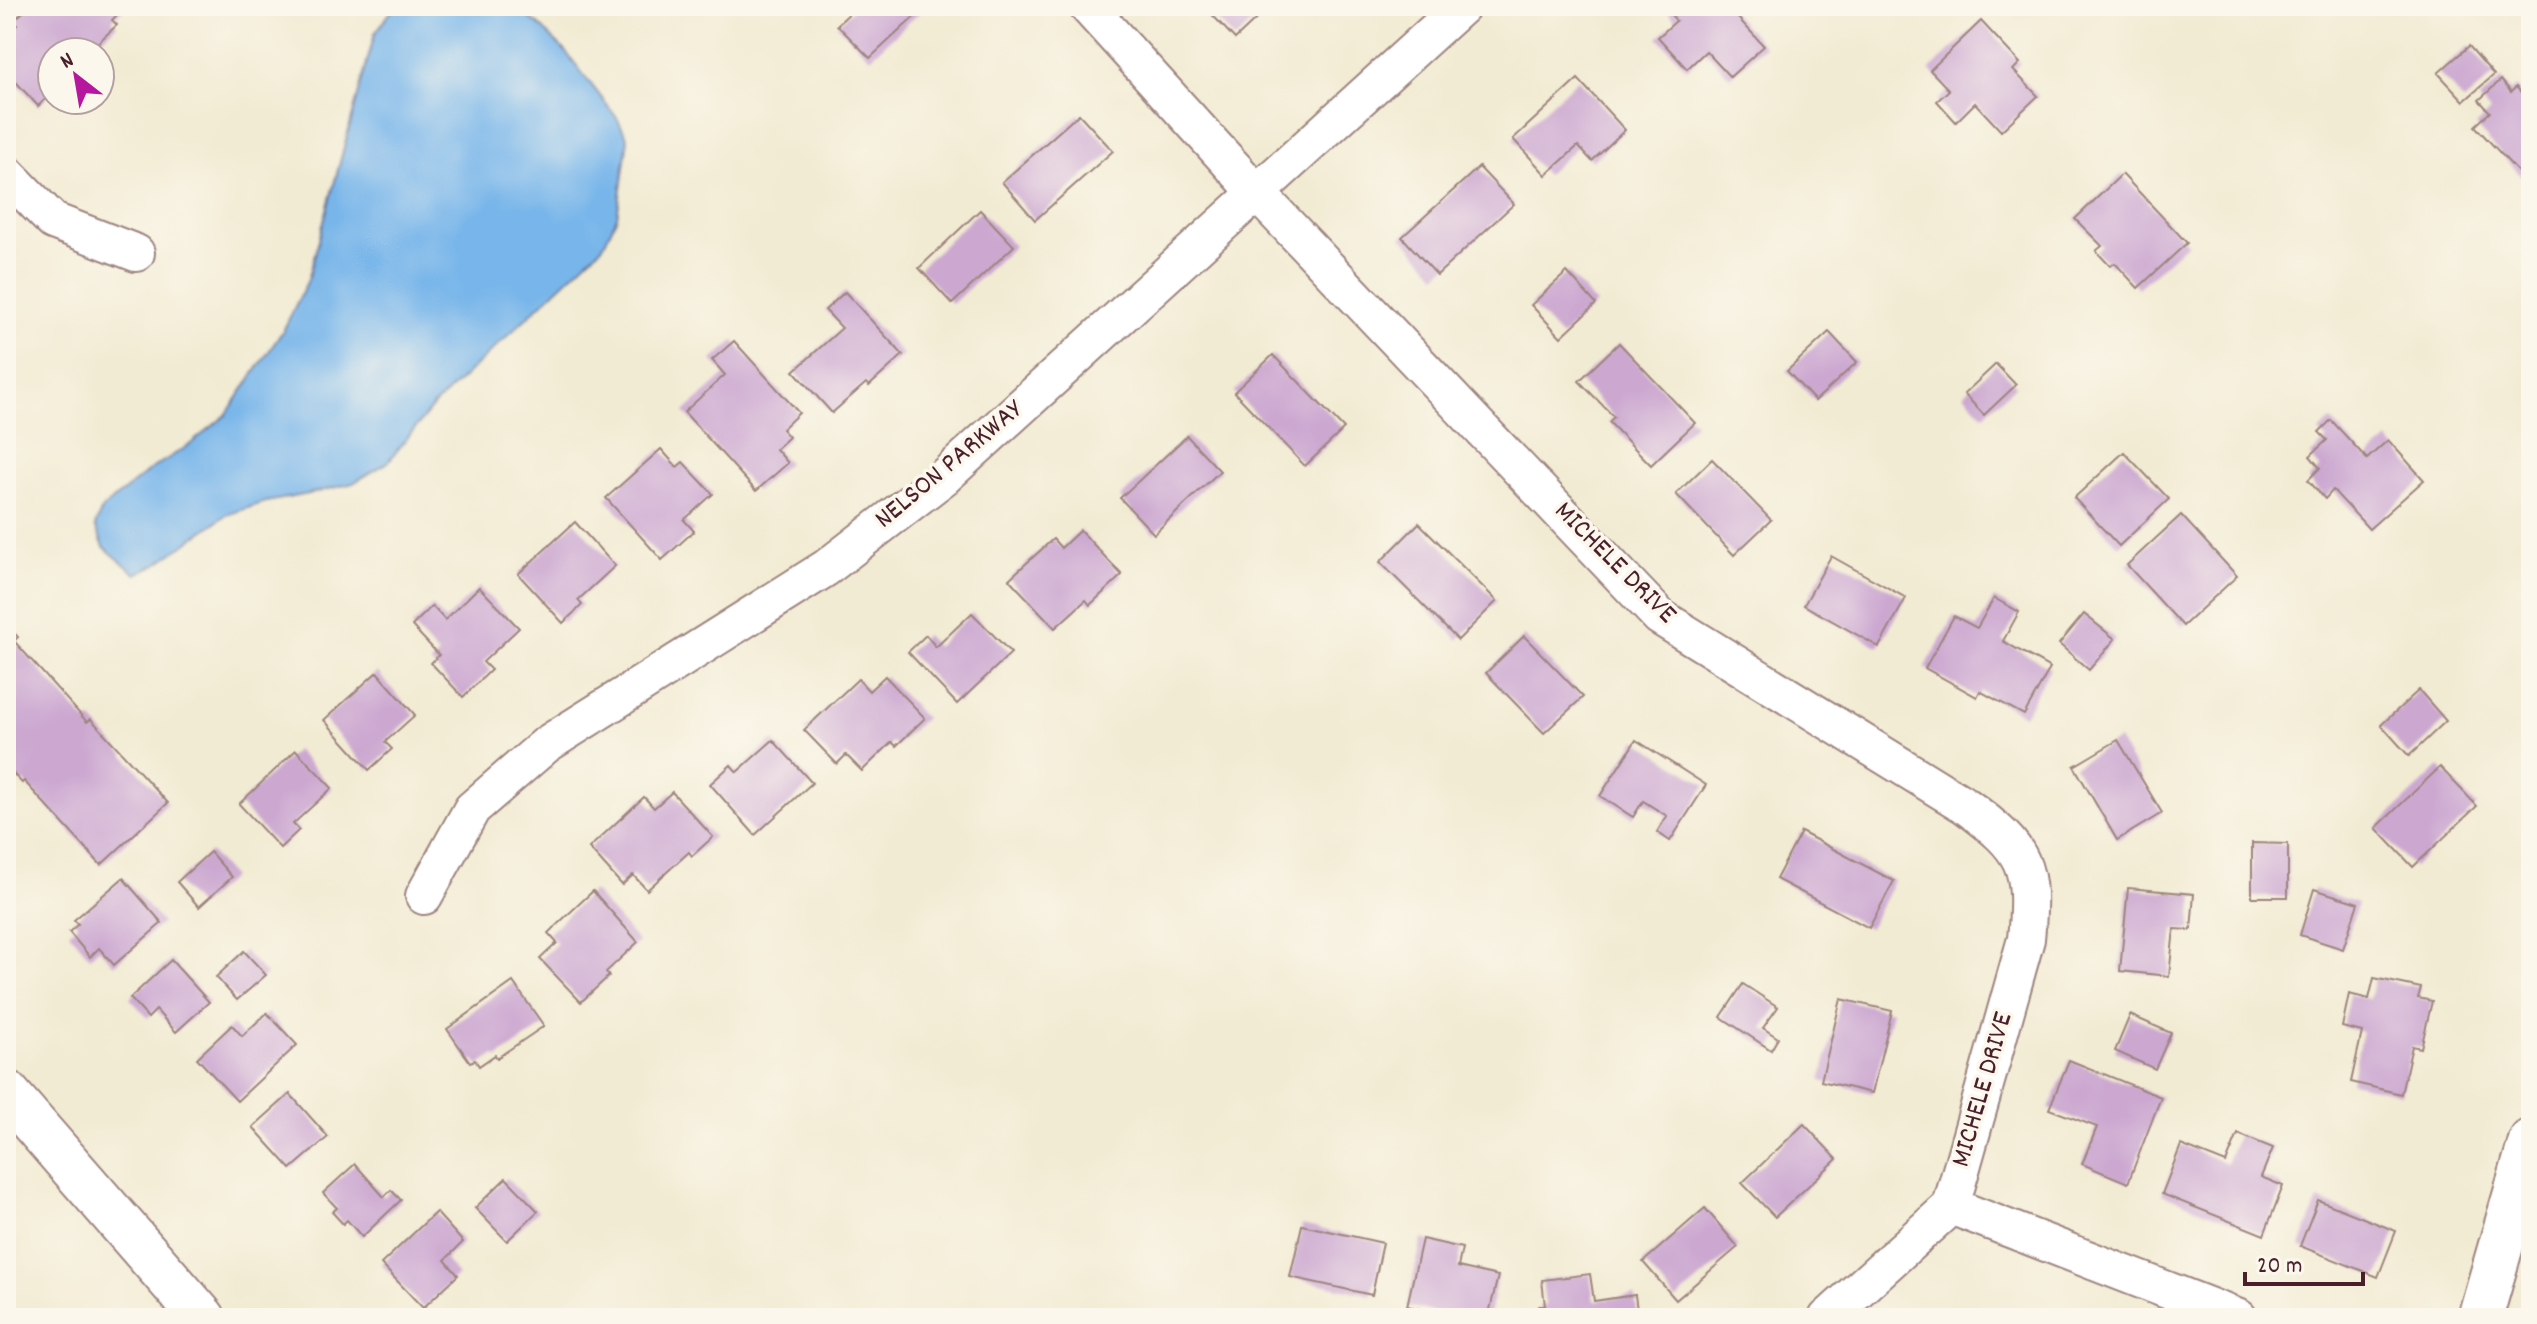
<svg xmlns="http://www.w3.org/2000/svg" width="2537" height="1324" font-family="Dekko,sans-serif">
<rect width="100%" height="100%" fill="#fbf7ec"/>
<filter id="ink" filterUnits="userSpaceOnUse"><feTurbulence type="fractalNoise" baseFrequency=".0125" numOctaves="2"/><feDisplacementMap in="SourceGraphic" scale="16" xChannelSelector="R" yChannelSelector="G"/><feConvolveMatrix kernelMatrix="1 2 1 2 8 2 1 2 1" color-interpolation-filters="sRGB"/></filter>
<filter id="wash" filterUnits="userSpaceOnUse"><feTurbulence type="fractalNoise" baseFrequency=".006" numOctaves="4" result="noise"/><feDisplacementMap in="SourceGraphic" scale="32" xChannelSelector="R" yChannelSelector="G"/><feGaussianBlur stdDeviation="1.8" result="paint"/><feColorMatrix in="noise" values="0 0 0 0 0 0 0 0 0 0 0 0 0 0 0 0 0 1.4 0 .05"/><feComposite in="paint" operator="in"/></filter>
<g filter="url(#wash)">
<rect width="100%" height="100%" fill="#f2ebd3"/>
<polygon fill="#77b5ea" stroke="#606a8a" stroke-width="2" points="402,6 512,6 538,24 566,52 617,118 628,139 617,217 603,246 434,405 387,463 353,483 309,494 266,502 226,515 157,564 136,574 104,547 95,526 102,509 151,469 188,446 226,415 284,329 308,280 375,33 390,13"/>
<g id="blocks">
<g fill="#cca8d1">
<polygon points="30,6 126,6 112,20 117,25 91,49 89,47 83,52 52,52 52,93 38,106 6,71 6,34 17,25 13,21"/>
<polygon points="857,6 926,6 870,58 837,25"/>
<polygon points="1204,6 1270,6 1235,39"/>
<polygon points="1674,6 1727,6 1764,46 1730,77 1706,51 1687,69 1658,37 1676,21 1668,11"/>
<polygon points="1981,21 2020,63 2013,70 2038,96 2001,131 1975,103 1956,122 1937,101 1949,90 1930,70"/>
<polygon points="2469,46 2494,75 2464,101 2438,73"/>
<polygon points="1578,79 1625,130 1592,161 1578,146 1546,175 1513,139"/>
<polygon points="2501,80 2511,92 2516,87 2531,103 2531,186 2475,126 2490,112 2479,100"/>
<polygon points="1079,114 1113,151 1035,220 1002,182"/>
<polygon points="1479,167 1514,204 1437,275 1402,237"/>
<polygon points="2122,174 2187,243 2138,288 2115,263 2110,266 2096,251 2102,246 2075,219"/>
<polygon points="980,210 1014,246 952,304 919,268"/>
<polygon points="1567,272 1596,304 1561,337 1531,305"/>
<polygon points="845,292 903,355 869,386 866,383 832,413 794,371 842,328 825,310"/>
<polygon points="1829,332 1857,362 1815,401 1787,371"/>
<polygon points="734,341 799,413 782,429 789,437 776,449 788,463 756,491 684,412 725,375 712,360"/>
<polygon points="1619,343 1695,423 1651,465 1609,422 1614,417 1579,381"/>
<polygon points="1273,355 1344,429 1305,466 1234,392"/>
<polygon points="1996,364 2016,385 1984,415 1964,394"/>
<polygon points="2331,420 2367,459 2388,440 2424,480 2369,529 2333,490 2325,499 2308,480 2320,468 2310,456 2327,440 2319,432"/>
<polygon points="1187,436 1220,471 1154,534 1120,498"/>
<polygon points="661,449 677,467 683,462 713,494 684,520 694,531 662,560 606,498"/>
<polygon points="2124,452 2169,499 2119,546 2074,498"/>
<polygon points="1712,459 1771,520 1734,555 1676,494"/>
<polygon points="2181,515 2237,576 2183,626 2127,565"/>
<polygon points="575,522 615,566 578,600 582,605 563,623 518,574"/>
<polygon points="1419,523 1497,601 1458,640 1380,562"/>
<polygon points="1080,530 1122,575 1090,605 1086,600 1055,628 1009,579 1053,539 1061,548"/>
<polygon points="1831,556 1906,598 1879,647 1804,605"/>
<polygon points="479,587 519,628 483,662 491,670 463,697 431,663 439,655 412,626 432,606 445,620"/>
<polygon points="1994,598 2019,612 2003,641 2050,668 2024,715 1980,691 1977,697 1925,668 1954,616 1977,628"/>
<polygon points="972,613 1011,653 957,704 908,652 926,635 936,647"/>
<polygon points="2084,614 2115,639 2089,670 2059,644"/>
<polygon points="6,625 18,637 14,641 87,722 91,719 168,803 101,865 24,781 22,783 6,766"/>
<polygon points="1524,636 1583,697 1544,733 1486,673"/>
<polygon points="377,672 415,715 385,742 392,749 369,770 324,720"/>
<polygon points="885,676 925,718 896,746 892,742 862,771 846,755 837,764 804,730 858,679 869,691"/>
<polygon points="2419,690 2446,721 2409,756 2381,725"/>
<polygon points="773,740 812,783 755,835 710,784 731,765 737,772"/>
<polygon points="1636,740 1706,785 1670,841 1657,832 1667,816 1643,801 1633,817 1600,796"/>
<polygon points="2118,740 2162,813 2117,840 2074,766"/>
<polygon points="296,750 332,788 293,824 299,830 280,848 239,804"/>
<polygon points="2440,767 2477,806 2413,867 2376,828"/>
<polygon points="672,792 713,837 692,856 689,852 647,890 633,875 622,885 589,848 644,797 654,808"/>
<polygon points="1801,832 1894,881 1869,928 1776,879"/>
<polygon points="2252,843 2288,844 2288,897 2252,897"/>
<polygon points="210,852 232,877 199,907 177,882"/>
<polygon points="123,878 162,923 114,965 99,948 90,957 69,932 78,924 74,920"/>
<polygon points="2128,888 2194,894 2191,930 2174,929 2169,976 2120,971"/>
<polygon points="2314,889 2358,903 2343,949 2300,935"/>
<polygon points="593,891 638,942 606,972 609,976 581,1002 540,959 557,943 548,933"/>
<polygon points="244,951 266,975 237,1000 216,977"/>
<polygon points="171,960 209,1002 176,1032 156,1010 148,1018 130,998"/>
<polygon points="2374,978 2421,988 2418,998 2432,1001 2421,1048 2412,1046 2401,1094 2351,1082 2362,1032 2342,1027 2349,994 2369,999"/>
<polygon points="513,982 544,1026 497,1058 495,1055 479,1066 475,1060 470,1062 447,1029"/>
<polygon points="1743,984 1778,1007 1763,1028 1778,1038 1771,1050 1721,1017"/>
<polygon points="1841,999 1892,1011 1872,1093 1821,1081"/>
<polygon points="267,1013 297,1045 237,1101 197,1058 232,1025 242,1036"/>
<polygon points="2130,1015 2171,1033 2155,1069 2115,1051"/>
<polygon points="2069,1060 2161,1097 2128,1183 2082,1164 2097,1127 2049,1109"/>
<polygon points="290,1094 328,1137 291,1169 253,1127"/>
<polygon points="1804,1124 1837,1159 1775,1217 1742,1183"/>
<polygon points="2238,1134 2273,1148 2261,1177 2283,1186 2264,1235 2162,1194 2181,1145 2226,1163"/>
<polygon points="355,1164 384,1197 391,1190 401,1200 362,1237 347,1220 343,1224 332,1212 337,1208 323,1193"/>
<polygon points="506,1178 538,1211 507,1241 475,1208"/>
<polygon points="2318,1200 2396,1231 2378,1277 2300,1246"/>
<polygon points="1705,1208 1738,1247 1676,1300 1643,1262"/>
<polygon points="436,1212 463,1242 445,1260 458,1275 423,1308 381,1264"/>
<polygon points="1302,1225 1383,1243 1372,1295 1290,1277"/>
<polygon points="1422,1239 1462,1248 1458,1267 1498,1276 1488,1318 1459,1318 1407,1306"/>
<polygon points="1590,1274 1594,1301 1635,1295 1638,1318 1541,1318 1539,1306 1545,1306 1542,1280"/>
</g>
</g>
</g>
<g filter="url(#ink)">
<use href="#blocks" fill-opacity="0" stroke="#9e857f" stroke-width="2"/>
<g fill="none" stroke-linecap="round" stroke-linejoin="round">
<defs>
<g id="street">
<path d="M1087 6 1256 192 1660 617 1966 806C2026 850 2033 866 2026 939L1951 1206"/>
<polyline points="6,173 53,221 136,253"/>
<polyline points="424,896 472,809 547,744 826,568 944,477 1462,6"/>
<polyline points="1827,1318 1951,1206 2239,1318"/>
</g>
<g id="secondary">
<polyline points="6,1092 203,1318"/>
<polyline points="2480,1318 2531,1141"/>
</g>
</defs>
<use href="#street" stroke="#9e857f" stroke-width="40"/>
<use href="#secondary" stroke="#9e857f" stroke-width="48"/>
<use href="#street" stroke="#fff" stroke-width="36"/>
<use href="#secondary" stroke="#fff" stroke-width="44"/>
</g>
</g>
<g text-anchor="middle" dominant-baseline="central" stroke-width="7" stroke-linejoin="round" paint-order="stroke">
<g font-size="28" fill="#4a1f2b" stroke="#fbf7ec">
<text transform="translate(950 466) rotate(-40)">NELSON PARKWAY</text>
<text transform="translate(1614 564) rotate(45)">MICHELE DRIVE</text>
<text transform="translate(1984 1090) rotate(-74)">MICHELE DRIVE</text>
</g>
</g>
<rect width="2537" height="1324" fill="none" stroke="#fbf7ec" stroke-width="32"/>
<g transform="translate(76 76) rotate(329)"><circle r="38" fill="#fbf7ec" stroke="#b4a19f" stroke-width="2"/>
<path d="M0-6L14 30L0 20L-14 30Z" fill="#b5179e"/>
<text y="-12" font-size="22" font-weight="bold" text-anchor="middle" fill="#4a1f2b">N</text>
</g>
<path d="M2245 1272v12h118v-12" fill="none" stroke="#4a1f2b" stroke-width="4"/>
<text x="2257" y="1272" font-size="24" fill="#4a1f2b" stroke="#fbf7ec" stroke-width="6" paint-order="stroke">20 m</text>
</svg>
